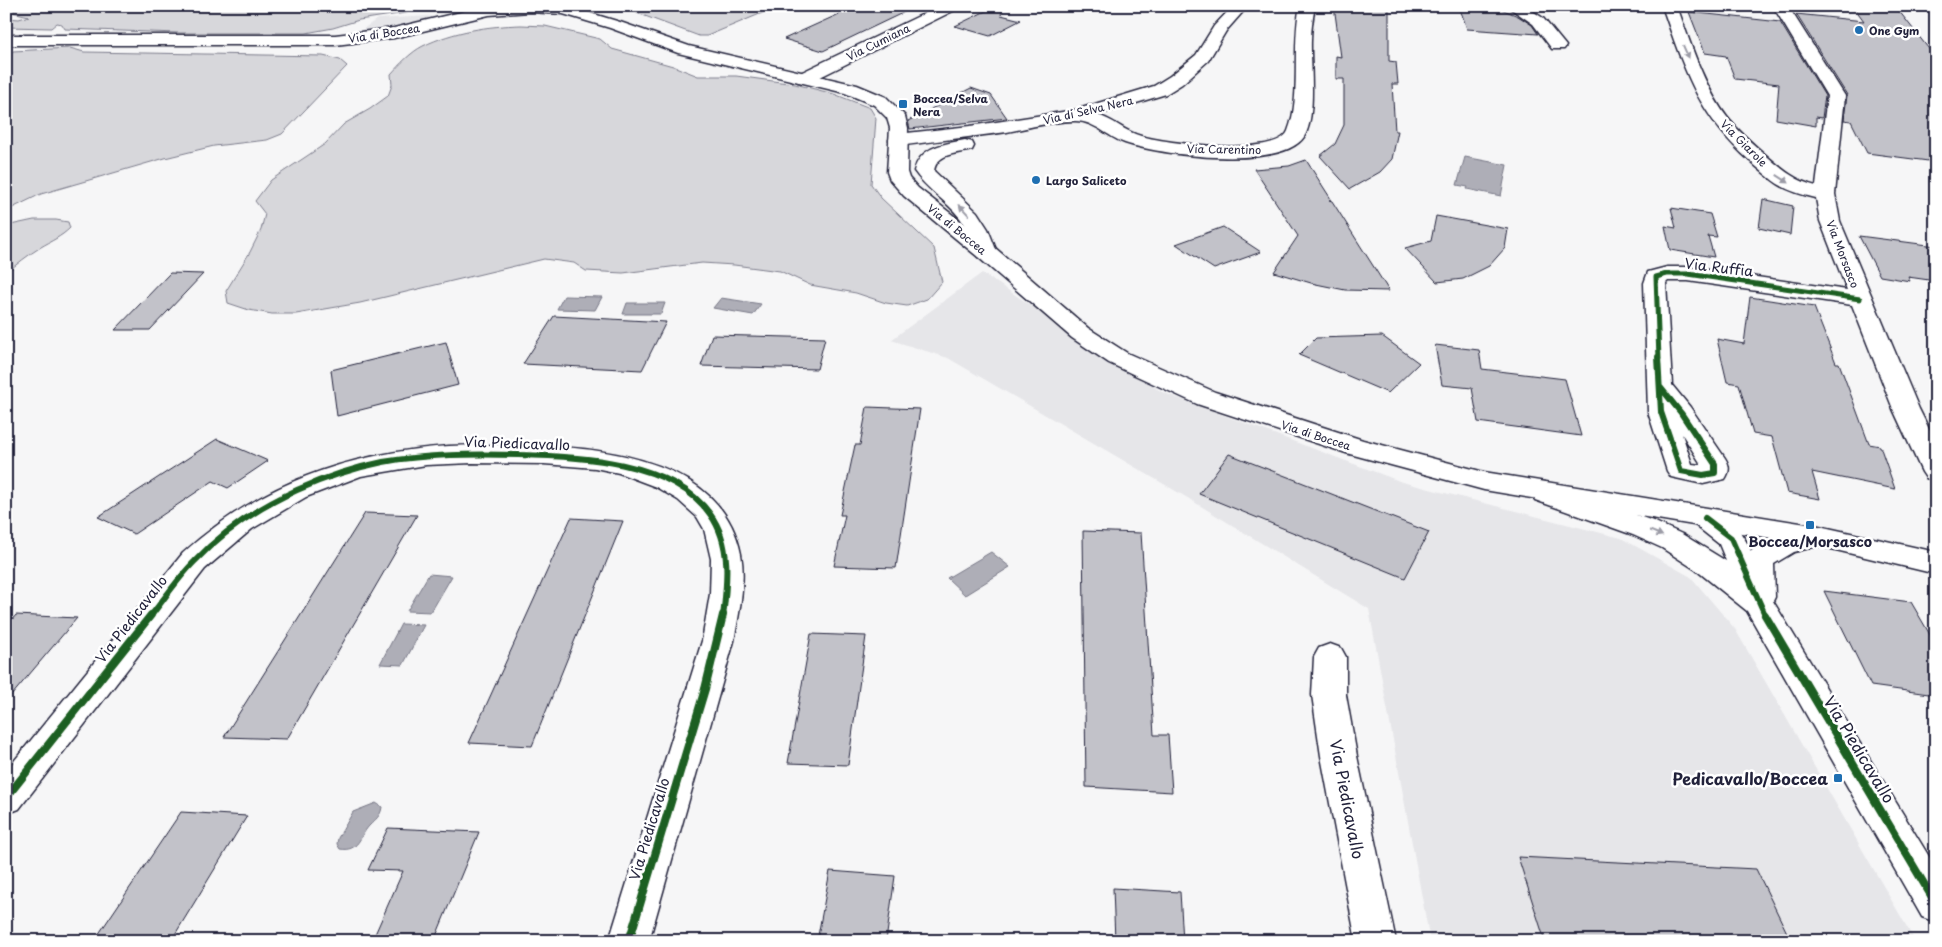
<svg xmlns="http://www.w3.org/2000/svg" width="1942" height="947" font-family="'Playpen Sans',sans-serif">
<rect width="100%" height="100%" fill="#f6f6f7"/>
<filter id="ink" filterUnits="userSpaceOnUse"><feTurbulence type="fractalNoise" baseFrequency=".02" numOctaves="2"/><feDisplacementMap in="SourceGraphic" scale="10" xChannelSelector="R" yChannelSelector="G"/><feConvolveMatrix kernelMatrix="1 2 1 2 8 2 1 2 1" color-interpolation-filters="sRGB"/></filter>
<g filter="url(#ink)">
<g fill="#e6e6e9">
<polygon points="430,16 422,25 355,35 377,19"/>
<polygon points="982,273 1162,392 1402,482 1621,538 1691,577 1735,629 1915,941 1430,941 1369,609 1186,497 948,358 891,340"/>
</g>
<g fill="#d7d7db" stroke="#7c7c8b">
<polygon points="24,6 436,6 425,10 359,20 333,28 306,33 179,33 65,29 62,24 57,23 51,28 6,27 6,18 19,19 29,16 8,11"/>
<polygon points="618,6 779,6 707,36 699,36"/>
<path d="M521 25 545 26 600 39 612 49 673 66 698 76H736L795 84 834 94 870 108 876 118 871 184 881 198 934 248 942 282 927 299 907 306 886 303 856 293 810 285 780 271 734 265 702 263 623 273 586 271 574 263 544 259 360 303 296 314H272L249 310 228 303 226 291 250 252 261 230 265 214 255 201 271 180 325 144 344 124 370 109 388 96 392 85 391 74C400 64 411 52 423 46 454 31 488 26 521 25Z"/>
<polygon points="70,48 84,52 323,56 340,60 347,66 282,134 267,140 214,146 165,158 41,194 6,211 6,59 13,51"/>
<path d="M34 220H56L68 222 70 228C61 237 51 241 41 247 28 255 17 264 6 273V226Z"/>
</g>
<g fill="#aeaeb7" stroke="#767685">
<polygon points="1465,157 1507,165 1501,196 1467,189 1468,187 1457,185"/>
<polygon points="564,296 602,297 595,310 557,309"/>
<polygon points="721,298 761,304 753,315 713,308"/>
<polygon points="627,303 665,303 661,314 623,314"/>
<polygon points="991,552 1010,567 965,595 947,578"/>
<polygon points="429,574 452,576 431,612 407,611"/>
<polygon points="401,624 424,625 403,665 380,664"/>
<path d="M376 803 382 807C381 816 375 820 369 826 359 837 359 852 340 849L337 844 338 838 353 812Z"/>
</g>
<g fill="#c2c2c9" stroke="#22223b">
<polygon points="857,6 917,6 823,51 784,39"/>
<polygon points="996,6 1003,6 1001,15 1021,20 990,36 955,26"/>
<polygon points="1334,6 1389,6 1389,61 1396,62 1398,84 1392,84 1395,131 1398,131 1392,159 1380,172 1350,189 1320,156 1335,144 1344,125 1344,79 1336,79 1336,56 1341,57"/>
<polygon points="1459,6 1494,6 1518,16 1532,25 1538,34 1467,29"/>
<polygon points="1853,6 1895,6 1936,58 1936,162 1867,153 1851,121 1844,120 1847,95 1796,14 1864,21"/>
<polygon points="1689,12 1780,22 1825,96 1822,118 1816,117 1816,126 1776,119 1779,84 1735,79 1726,56 1705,53"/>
<polygon points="971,88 991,95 1007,118 910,129 908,121"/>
<polygon points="1306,160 1331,199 1329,200 1332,201 1389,291 1345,290 1311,283 1274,272 1298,236 1254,169 1289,166"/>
<polygon points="1763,199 1793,206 1790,235 1759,228"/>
<polygon points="1671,208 1710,214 1717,237 1708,236 1714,257 1670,250 1665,226 1676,228"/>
<polygon points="1436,216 1508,229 1505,248 1489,266 1463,279 1437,282 1405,248 1431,241"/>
<polygon points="1223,227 1261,252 1214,269 1176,244"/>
<polygon points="1859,236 1936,246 1936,281 1908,277 1910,281 1880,276"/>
<polygon points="170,273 203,274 150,330 115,330"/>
<polygon points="1750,297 1814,307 1836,363 1839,363 1869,444 1880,446 1895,489 1812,472 1820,499 1787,493 1772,437 1753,434 1739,384 1727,382 1717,339 1744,344"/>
<polygon points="554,316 666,322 642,370 523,364"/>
<polygon points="712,335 825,338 817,369 701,366"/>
<polygon points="1382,336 1419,363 1388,393 1299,355 1316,338"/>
<polygon points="446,342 458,385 337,416 331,370"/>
<polygon points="1435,345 1479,350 1482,369 1565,379 1581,436 1478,422 1472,388 1442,385"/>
<polygon points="867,407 920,409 896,568 834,566 845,515 840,515 855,445 860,445"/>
<polygon points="217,439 268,461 228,488 213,481 134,534 98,517"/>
<polygon points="1229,454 1429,532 1405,578 1199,494"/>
<polygon points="365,513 417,515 287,739 224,737"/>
<polygon points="571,518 623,521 532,746 469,743"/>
<polygon points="1083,531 1141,533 1154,735 1168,735 1172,792 1086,787"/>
<polygon points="1824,591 1911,602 1936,645 1936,695 1871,686"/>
<polygon points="16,615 77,618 6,702 6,627"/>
<polygon points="811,634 866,636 848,765 788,763"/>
<polygon points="181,812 247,816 171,941 94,941"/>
<polygon points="388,828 479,832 434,941 372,941 403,871 368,870"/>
<polygon points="1518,857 1756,869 1791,941 1545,941"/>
<polygon points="830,871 895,876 886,941 817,941"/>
<polygon points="1113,888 1180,892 1183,941 1115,941"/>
</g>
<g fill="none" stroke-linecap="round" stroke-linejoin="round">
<defs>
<g id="minor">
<polygon points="940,6 959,6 957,9 810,82 798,82 796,78 798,74"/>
<path d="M1233 6H1248L1226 31 1208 61 1182 84 1166 94 1097 115C1113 119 1125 132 1141 136 1165 143 1277 158 1288 131 1302 96 1291 46 1300 6H1315C1313 17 1311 28 1311 40 1310 64 1317 117 1304 137 1281 171 1160 155 1125 143 1108 137 1093 120 1074 121 1052 121 1029 128 1007 132 971 137 934 141 898 146L891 144 889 140 891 136 898 134 970 126 1075 110 1154 86 1170 76 1196 55 1214 26Z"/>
<polygon points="1507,6 1525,6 1543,18 1566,46 1564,49 1552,49 1533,24"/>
<path d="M1662 6H1677C1690 42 1704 87 1727 117 1739 132 1754 145 1768 157 1783 170 1796 181 1816 186L1827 96 1773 6H1788L1845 96 1835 194 1840 221 1919 409 1936 443V481L1926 478 1922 472 1893 409 1852 305 1688 281H1668L1666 283 1672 385 1690 407 1725 458C1730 466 1730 471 1725 479L1703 484 1671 477 1667 471 1648 412 1644 283 1648 272 1667 267H1688L1847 290 1820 221 1816 198C1782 190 1776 184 1750 161 1698 115 1684 69 1662 6ZM1682 434 1701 464V465L1692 464Z"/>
<path d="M965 140 972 142 974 146 972 150C956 154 937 153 934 171L977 212 988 229 997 252 994 257 986 258 978 257C970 245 970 230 960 218 946 200 927 190 914 171 920 146 944 144 965 140Z"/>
<path d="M449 446C540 444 718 436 741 554 746 582 739 614 734 641L649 941H609L702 641 710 594 711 559 704 529 697 517 678 500 656 487 619 473 595 468 544 464 472 463 426 465 361 476 306 497 252 529 205 569 19 809 6 814V771L183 553C260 484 346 453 449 446Z"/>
<path d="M1545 483 1653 521 1682 534 1726 561 1719 544 1695 525 1691 518 1695 511C1720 504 1742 530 1751 551 1766 536 1809 523 1829 529L1834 536 1829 543 1794 552 1774 564 1775 597 1773 601 1936 868V922L1922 917 1747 611 1696 570 1662 548 1633 535 1535 500 1531 493 1535 486Z"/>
<polygon points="1330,644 1341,648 1346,657 1346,695 1357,756 1396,941 1356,941 1321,756 1312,695 1314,657 1319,648"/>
</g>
<polygon id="major" points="486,6 567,6 620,22 689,46 857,85 886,97 905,116 908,128 907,172 909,178 918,188 994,247 1088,328 1127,353 1215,392 1363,440 1484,472 1819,526 1936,552 1936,574 1819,546 1484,490 1346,453 1197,404 1109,363 1072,338 978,257 904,196 890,180 887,172 890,128 887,118 874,105 845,93 678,53 610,28 563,14 530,12 489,15 394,38 335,45 6,45 6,35 335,35 394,28"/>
</defs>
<use href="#minor" stroke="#22223b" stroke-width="3"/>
<use href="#major" stroke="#22223b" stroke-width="3"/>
<use href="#minor" fill="#fff" fill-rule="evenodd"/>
<use href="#major" fill="#fff" fill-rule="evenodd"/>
<defs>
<polyline id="cycleway-far2" points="1659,359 1656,277 1667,274 1688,274 1860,299"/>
<g id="cycleway-far1">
<polyline points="1658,357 1661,412 1681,471 1703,475 1715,473 1715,464 1681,413 1661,388"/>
<polyline points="1705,518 1731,538 1766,617"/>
<path d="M150 617C165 598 178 578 195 561 223 531 260 507 297 490 324 478 353 468 383 462 428 454 473 454 518 455 578 456 672 460 710 514 732 544 727 583 723 617"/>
</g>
<g id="cycleway">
<polyline points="1765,615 1936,904"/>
<polyline points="6,798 151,615"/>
<polyline points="629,941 705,689 723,615"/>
</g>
</defs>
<use href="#cycleway-far2" stroke="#fff" stroke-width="8"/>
<use href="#cycleway-far1" stroke="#fff" stroke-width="9"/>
<use href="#cycleway" stroke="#fff" stroke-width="11"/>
<use href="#cycleway-far2" stroke="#1b5e20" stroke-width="5"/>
<use href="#cycleway-far1" stroke="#1b5e20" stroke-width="6"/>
<use href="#cycleway" stroke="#1b5e20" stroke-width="8"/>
</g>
<defs><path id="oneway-solid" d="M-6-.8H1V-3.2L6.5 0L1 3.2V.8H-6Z" transform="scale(1.25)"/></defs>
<g fill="#9c9ca7">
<use href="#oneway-solid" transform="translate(1686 52) rotate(66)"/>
<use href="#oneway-solid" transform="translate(1783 179) rotate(33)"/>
<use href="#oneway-solid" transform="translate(964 210) rotate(-133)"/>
<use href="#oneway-solid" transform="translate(1656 533) rotate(23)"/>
</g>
</g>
<g fill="#1f6fb2" stroke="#fff" stroke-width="2">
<circle cx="1859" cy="30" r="5"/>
<rect x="898" y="99" width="10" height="10" rx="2.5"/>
<circle cx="1036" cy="180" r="5"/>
<rect x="1805" y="520" width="10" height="10" rx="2.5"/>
<rect x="1833" y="773" width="10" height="10" rx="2.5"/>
</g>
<g text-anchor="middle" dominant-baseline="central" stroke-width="5" stroke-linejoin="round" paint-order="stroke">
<g font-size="11" font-weight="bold" fill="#22223b" stroke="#fff" text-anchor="start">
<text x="1869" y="30">One Gym</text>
<text x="913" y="98">Boccea/Selva<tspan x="913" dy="13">Nera</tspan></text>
<text x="1046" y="180">Largo Saliceto</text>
</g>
<g font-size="11" fill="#22223b" stroke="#fff">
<text transform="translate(384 33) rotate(-9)">Via di Boccea</text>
<text transform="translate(878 42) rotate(-26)">Via Cumiana</text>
<text transform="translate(1088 110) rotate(-13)">Via di Selva Nera</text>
<text transform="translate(1744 143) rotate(45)">Via Giarole</text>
<text transform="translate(1224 149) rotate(1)">Via Carentino</text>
<text transform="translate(957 229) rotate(39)">Via di Boccea</text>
<text transform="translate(1843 254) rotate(69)">Via Morsasco</text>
<text transform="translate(1316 435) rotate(18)">Via di Boccea</text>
</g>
<g font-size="14" fill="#22223b" stroke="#fff">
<text transform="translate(1719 267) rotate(7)">Via Ruffia</text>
<text transform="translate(517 443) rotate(2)">Via Piedicavallo</text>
<text transform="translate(131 619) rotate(-52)">Via Piedicavallo</text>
<text transform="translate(649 829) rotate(-73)">Via Piedicavallo</text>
</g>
<g font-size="14" font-weight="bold" fill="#22223b" stroke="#fff">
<text x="1810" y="541">Boccea/Morsasco</text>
</g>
<g font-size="16" fill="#22223b" stroke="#fff">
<text transform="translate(1860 749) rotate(59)">Via Piedicavallo</text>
<text transform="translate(1348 799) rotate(79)">Via Piedicavallo</text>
</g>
<g font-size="16" font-weight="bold" fill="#22223b" stroke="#fff" text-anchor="end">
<text x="1828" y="778">Pedicavallo/Boccea</text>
</g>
</g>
<rect width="1942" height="947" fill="none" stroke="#fff" stroke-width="25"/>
<rect x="12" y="12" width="1917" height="922" fill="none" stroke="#22223b" stroke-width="2" filter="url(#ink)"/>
</svg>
